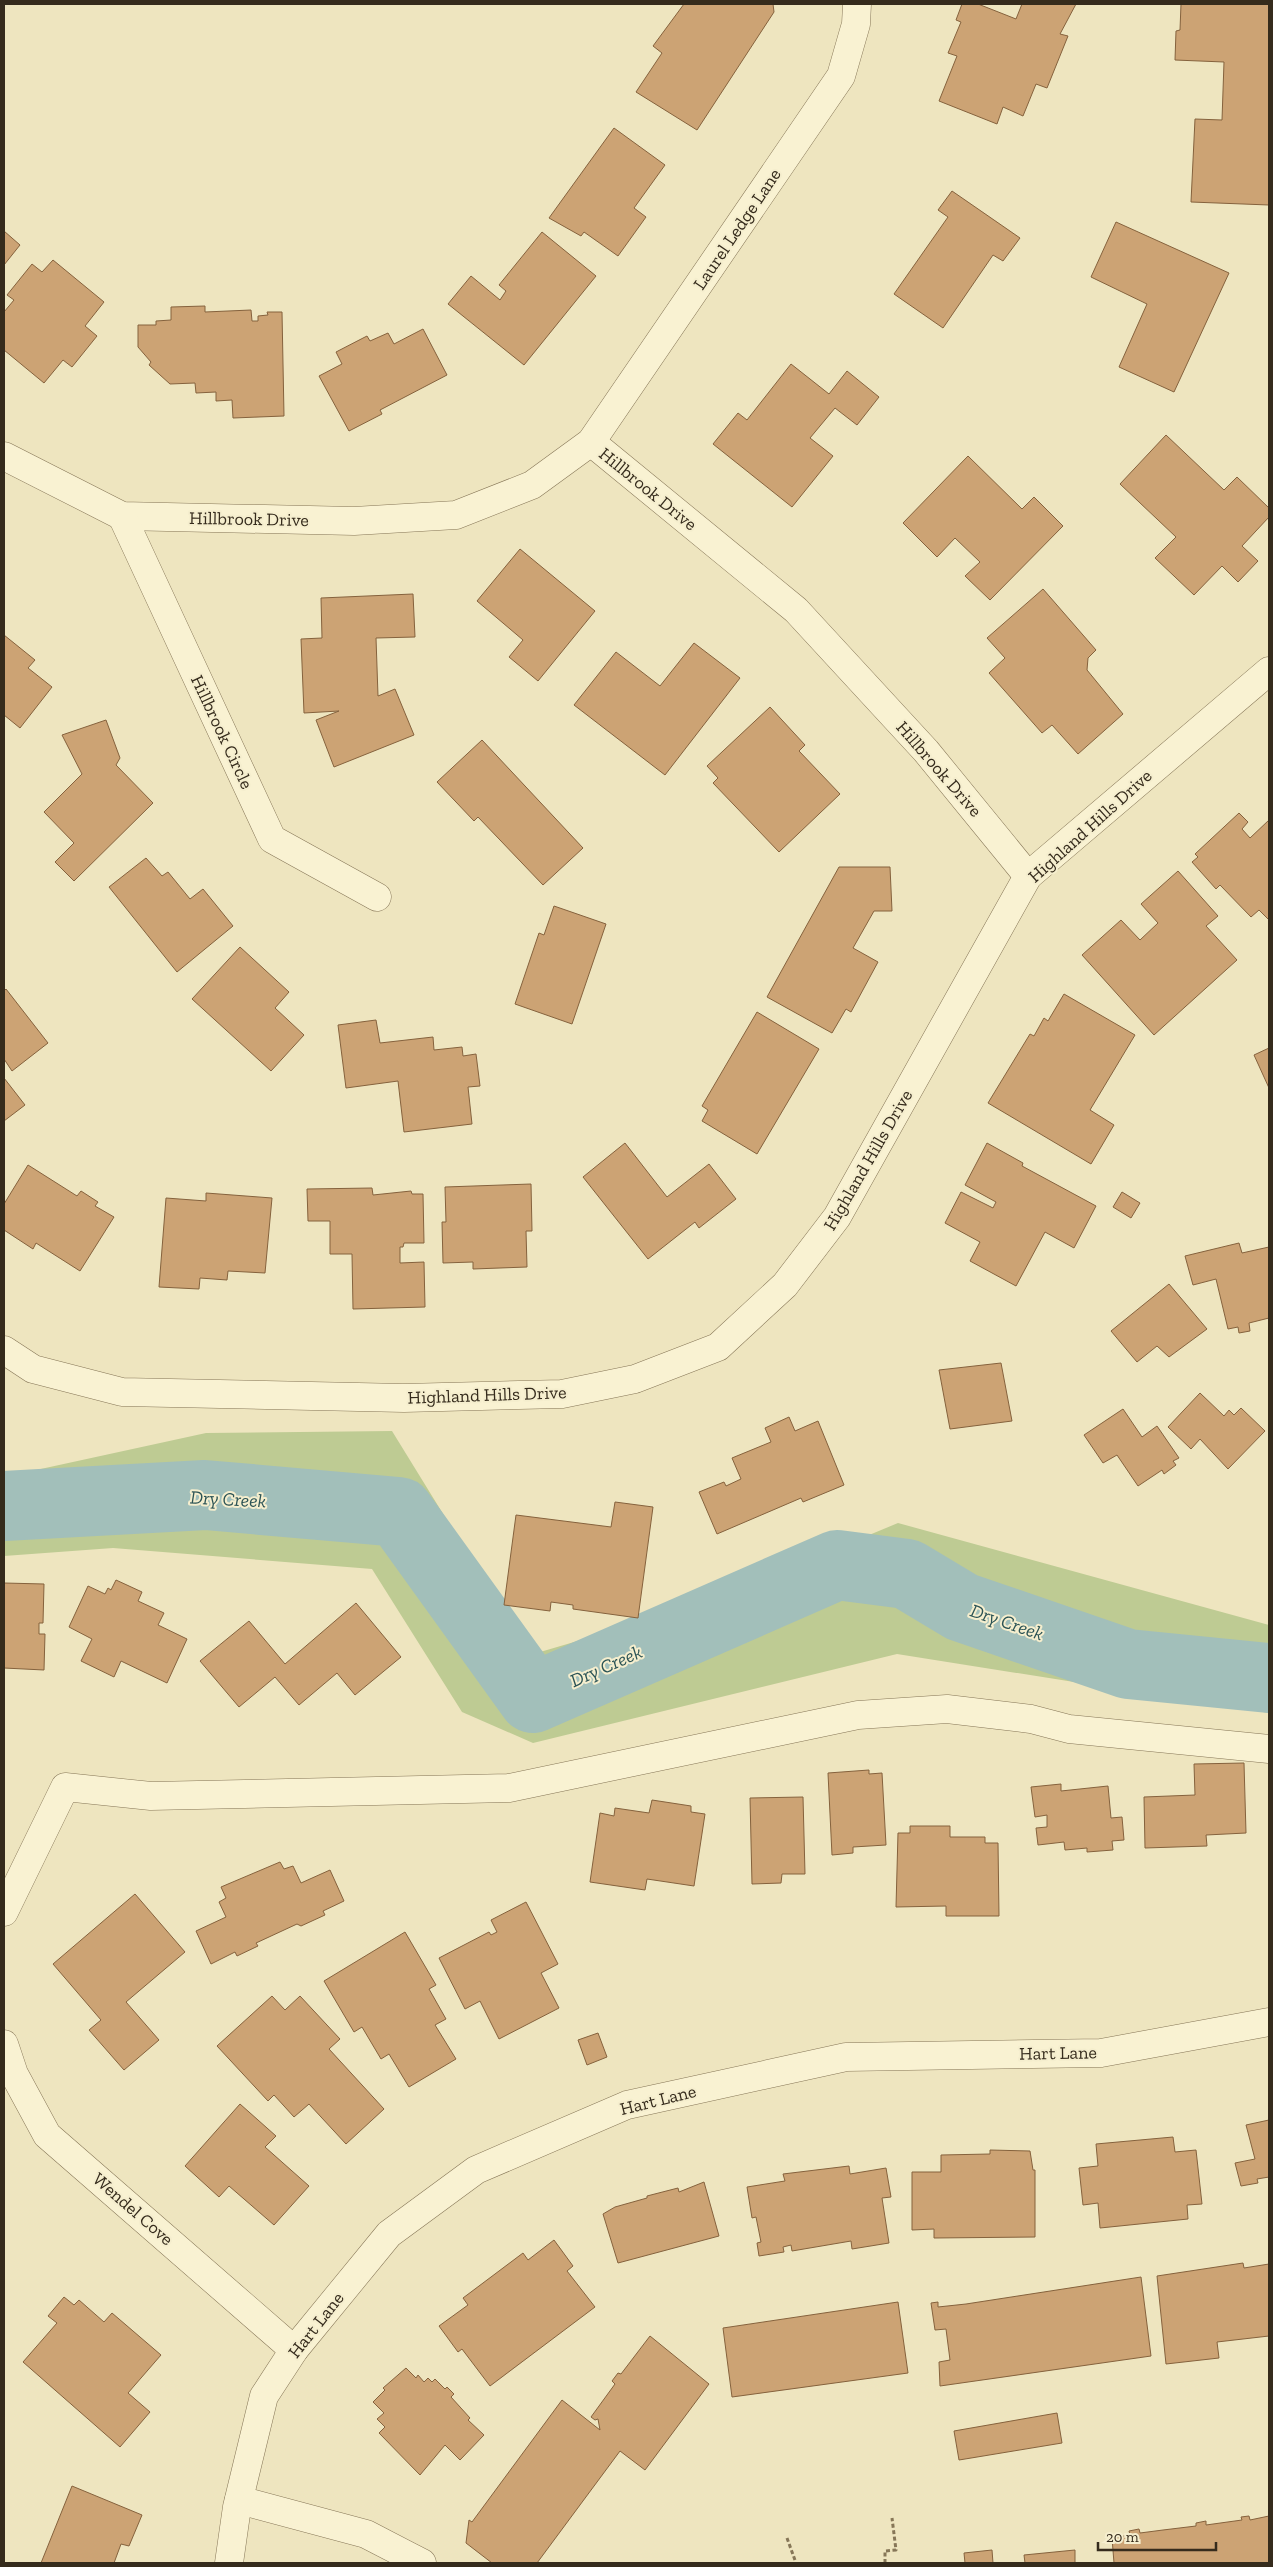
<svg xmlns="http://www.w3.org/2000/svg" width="1273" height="2567" font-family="'Zilla Slab',serif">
<rect width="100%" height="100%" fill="#eee5bf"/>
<polygon fill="#becb93" points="392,1431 530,1655 703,1604 898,1523 1269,1625 1269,1713 897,1654 533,1743 462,1712 372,1569 113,1548 4,1556 4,1477 206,1433"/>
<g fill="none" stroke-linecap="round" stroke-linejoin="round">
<polyline stroke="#a2bfba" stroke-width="70" points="4,1506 205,1495 399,1512 533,1698 837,1565 907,1574 962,1607 1128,1664 1269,1678"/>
</g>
<g fill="#cca374" stroke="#85623d">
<polygon points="684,4 773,4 774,12 697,130 636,92 662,53 653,46"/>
<polygon points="962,4 978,4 1016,19 1022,4 1076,4 1060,34 1068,36 1047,88 1036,84 1023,116 1003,107 997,124 939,101 957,56 948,53 961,22 956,20"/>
<polygon points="1181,4 1269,4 1269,205 1191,202 1195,119 1222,120 1224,62 1175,60 1176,31 1180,30"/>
<polygon points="614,128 665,165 634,208 646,217 618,256 584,232 581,236 549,218"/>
<polygon points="952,191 1020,238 1003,261 993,255 943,328 894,294 948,217 938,210"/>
<polygon points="1116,222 1229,273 1174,392 1119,367 1147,304 1091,277"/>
<polygon points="4,231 20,245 4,265"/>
<polygon points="542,232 596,276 524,365 448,304 471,276 500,300 506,291 499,285"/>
<polygon points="53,260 104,302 85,326 97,336 72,367 63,360 44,383 4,350 4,312 14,300 7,295 32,264 42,272"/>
<polygon points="205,306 205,312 251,310 252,321 258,321 258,316 268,315 267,312 282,312 284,416 233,418 232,400 216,401 216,392 196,393 195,383 170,384 149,365 151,362 138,347 138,325 156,325 156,321 171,320 171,307"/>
<polygon points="423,329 447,375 380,410 382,414 349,431 319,376 342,364 336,352 367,336 370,341 388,333 394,344"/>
<polygon points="791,364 829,394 847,371 879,397 857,425 835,408 810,438 833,456 792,507 713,444 738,413 747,420"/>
<polygon points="1166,435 1224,490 1237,477 1269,508 1269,517 1242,546 1258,561 1238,582 1222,566 1194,595 1155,558 1176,537 1120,484"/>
<polygon points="968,456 1022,509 1034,497 1063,526 990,600 965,576 980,562 955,538 937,557 903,523"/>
<polygon points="520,549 595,611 538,681 509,657 523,640 477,601"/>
<polygon points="1043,589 1096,650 1088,658 1087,670 1123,714 1078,754 1052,725 1042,733 989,673 1005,658 987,638"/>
<polygon points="413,594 415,637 376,638 378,696 395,689 414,735 334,767 316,720 339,711 304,713 301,639 322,638 321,598"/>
<polygon points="4,635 35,660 28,668 52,687 20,728 4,715"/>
<polygon points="694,643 740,678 665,775 574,705 616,652 660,686"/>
<polygon points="770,707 805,745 799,751 840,794 779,852 713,783 718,778 707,766"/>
<polygon points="106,720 120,758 116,765 153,803 74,881 55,862 74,843 44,812 82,774 62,735"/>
<polygon points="482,740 583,848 543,885 478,817 474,821 437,782"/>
<polygon points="1239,813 1248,822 1242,829 1250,838 1269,820 1269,920 1259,910 1251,917 1220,885 1216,889 1192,862 1198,857 1195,854"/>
<polygon points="146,858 162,876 168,872 190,899 203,889 233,926 177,972 109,887"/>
<polygon points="839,867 890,867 892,911 874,911 853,948 878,962 851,1012 846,1009 832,1033 767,997"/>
<polygon points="1178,871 1218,916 1206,926 1237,960 1154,1035 1082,955 1121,920 1140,940 1158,923 1141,904"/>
<polygon points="554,906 606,924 572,1024 515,1004 539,933 544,935"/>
<polygon points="240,947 289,992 275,1008 304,1035 271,1071 192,999"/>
<polygon points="6,989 48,1043 12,1071 4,1059 4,991"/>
<polygon points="1064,994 1135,1035 1090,1110 1114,1125 1091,1164 988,1103 1030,1034 1034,1036 1044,1018 1048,1021"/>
<polygon points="757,1012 819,1049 757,1154 702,1121 708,1110 702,1106"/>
<polygon points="376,1020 380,1043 433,1037 434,1050 462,1047 463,1056 476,1054 480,1086 468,1087 472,1124 404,1132 398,1081 346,1088 338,1025"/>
<polygon points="1269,1048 1269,1088 1254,1055"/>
<polygon points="4,1078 25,1105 4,1121"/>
<polygon points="625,1143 667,1197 709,1164 736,1199 699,1228 695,1222 648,1259 583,1177"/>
<polygon points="987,1143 1023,1163 1022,1166 1096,1206 1074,1248 1045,1232 1016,1286 970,1261 980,1242 945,1223 961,1192 993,1208 996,1202 965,1185"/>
<polygon points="28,1165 77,1196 81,1191 98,1202 95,1206 114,1217 80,1271 36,1243 33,1249 4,1230 4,1204"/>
<polygon points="531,1184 532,1231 526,1231 527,1267 473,1269 473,1262 443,1263 442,1222 446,1222 445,1187"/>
<polygon points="372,1188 373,1195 411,1191 412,1194 423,1194 424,1243 404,1243 403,1247 400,1247 400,1263 424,1262 425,1307 353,1309 352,1254 330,1254 330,1221 308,1221 307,1189"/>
<polygon points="1122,1192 1140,1203 1131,1218 1113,1207"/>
<polygon points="206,1193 272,1198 265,1273 228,1271 227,1280 200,1278 199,1289 159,1287 166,1198 206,1201"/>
<polygon points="1239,1243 1242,1253 1269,1247 1269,1318 1249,1323 1250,1331 1239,1333 1238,1327 1228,1329 1216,1279 1193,1285 1185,1256"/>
<polygon points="1169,1284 1207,1329 1169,1357 1157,1346 1137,1362 1111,1331"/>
<polygon points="1001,1363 1012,1421 950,1429 939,1370"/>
<polygon points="1200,1393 1224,1416 1229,1410 1234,1415 1241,1408 1265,1431 1228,1469 1200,1439 1191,1449 1168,1427"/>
<polygon points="1123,1409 1142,1437 1157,1426 1179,1458 1173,1461 1176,1465 1164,1474 1162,1470 1138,1486 1117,1455 1103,1463 1084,1435"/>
<polygon points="789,1417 795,1431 818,1421 844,1485 803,1502 801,1498 717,1534 699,1492 724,1482 726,1486 741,1479 732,1458 771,1442 765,1428"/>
<polygon points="615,1502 653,1507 638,1618 573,1609 573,1605 551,1602 550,1611 504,1605 516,1515 611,1527"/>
<polygon points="116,1580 142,1592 138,1601 164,1613 158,1625 187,1639 167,1683 121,1661 114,1677 81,1661 92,1639 69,1627 88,1586 105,1594 108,1588 111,1590"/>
<polygon points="4,1583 44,1584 43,1623 39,1623 39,1634 45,1634 44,1670 4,1668"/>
<polygon points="356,1603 401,1657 355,1695 337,1673 299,1705 275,1677 239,1707 200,1661 249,1621 285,1664"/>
<polygon points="1244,1763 1246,1833 1206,1835 1207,1846 1145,1848 1144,1797 1195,1795 1194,1764"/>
<polygon points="869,1770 869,1774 882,1773 886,1845 853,1847 853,1853 832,1855 828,1773"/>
<polygon points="1061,1784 1061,1791 1108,1786 1111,1818 1122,1817 1124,1840 1112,1841 1113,1850 1087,1852 1087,1848 1065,1850 1064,1842 1038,1845 1036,1828 1047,1827 1047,1815 1035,1817 1031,1787"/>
<polygon points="803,1797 805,1874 782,1874 781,1883 752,1884 750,1798"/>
<polygon points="652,1800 691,1806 691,1812 705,1814 694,1886 647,1879 645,1890 590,1882 600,1813 614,1816 615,1808 649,1813"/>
<polygon points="910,1826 950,1826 950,1837 985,1837 985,1843 998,1843 999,1916 946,1916 946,1906 896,1907 898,1833 910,1833"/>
<polygon points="280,1862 284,1869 293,1866 301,1883 330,1870 344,1901 323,1911 325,1915 301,1926 297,1924 256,1943 258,1946 237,1956 235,1952 211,1964 196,1931 226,1917 219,1902 226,1898 221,1887"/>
<polygon points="135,1894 185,1952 126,2002 159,2040 124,2070 89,2030 101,2020 53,1964"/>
<polygon points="526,1902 558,1964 541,1973 559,2008 499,2039 480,2001 465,2009 439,1958 489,1932 491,1935 497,1932 491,1920"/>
<polygon points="405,1932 436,1985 429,1989 446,2019 435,2025 456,2059 409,2087 389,2054 381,2059 362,2027 354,2032 324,1981"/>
<polygon points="272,1996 285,2010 300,1996 340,2039 329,2049 384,2109 346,2144 309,2104 294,2117 274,2095 268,2101 217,2046"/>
<polygon points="598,2033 607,2057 587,2065 578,2040"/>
<polygon points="240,2104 276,2136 265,2147 309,2186 274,2225 229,2186 219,2197 185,2166"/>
<polygon points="1269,2120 1269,2177 1257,2179 1258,2183 1241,2186 1235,2163 1255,2159 1246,2125"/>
<polygon points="1173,2137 1175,2152 1196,2150 1202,2204 1187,2205 1188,2219 1100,2228 1098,2203 1083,2205 1079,2168 1098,2166 1096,2144"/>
<polygon points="990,2150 1030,2151 1033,2170 1035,2170 1035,2237 934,2238 934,2229 912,2230 912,2172 941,2172 941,2155 990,2154"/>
<polygon points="849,2166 850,2174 886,2168 891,2197 882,2198 889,2243 852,2249 851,2241 792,2251 791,2245 783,2247 784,2252 759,2256 757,2243 761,2242 756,2217 752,2218 747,2187 785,2181 783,2174"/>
<polygon points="704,2182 719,2236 618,2263 603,2214 615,2207 647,2198 647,2196 678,2188 679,2192"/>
<polygon points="554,2240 573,2266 567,2271 595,2307 490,2386 462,2349 458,2352 439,2326 468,2305 463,2298 523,2253 528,2260"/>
<polygon points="1243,2263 1244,2268 1269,2264 1269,2336 1217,2342 1219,2358 1166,2364 1157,2276"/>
<polygon points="1141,2277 1151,2356 940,2386 939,2362 950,2360 946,2329 935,2330 931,2303 938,2302 938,2307 966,2304"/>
<polygon points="64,2297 74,2305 79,2300 104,2322 112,2313 161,2355 128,2393 150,2412 120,2447 23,2362 57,2323 48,2316"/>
<polygon points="898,2302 908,2373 732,2397 723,2328"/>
<polygon points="650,2336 709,2384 645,2470 620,2451 537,2563 492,2563 466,2543 469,2520 472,2522 562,2400 600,2430 598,2419 595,2420 591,2417 615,2384 612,2381 618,2373 621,2374"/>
<polygon points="406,2368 416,2378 418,2375 424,2382 428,2378 432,2382 435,2379 445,2389 447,2387 454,2394 451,2397 470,2418 468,2420 484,2435 460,2460 445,2445 420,2475 379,2433 385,2427 377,2419 384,2413 373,2402 385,2390 383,2388"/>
<polygon points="1057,2413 1062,2443 959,2460 954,2431"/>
<polygon points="72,2486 142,2515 129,2546 121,2544 114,2563 41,2563"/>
<polygon points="1249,2516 1250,2520 1269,2516 1269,2563 1114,2563 1112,2538 1130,2535 1129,2531 1139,2529 1140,2533 1163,2530 1196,2526 1196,2523 1206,2521 1206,2525 1242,2520 1241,2517"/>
<polygon points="992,2550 993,2563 965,2563 964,2553"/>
<polygon points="1075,2550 1075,2563 1025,2563 1024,2555"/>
</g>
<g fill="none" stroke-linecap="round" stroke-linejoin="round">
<defs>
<g id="minor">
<polyline points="591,442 796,610 926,751 1028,876"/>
<polyline points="4,456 122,516 354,521 456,515 532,485 591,442 841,76 856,24 857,4"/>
<polyline points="122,516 272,839 377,897"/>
<polyline points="4,1350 33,1369 122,1392 404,1398 562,1394 635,1379 718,1347 785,1285 837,1217 1028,876 1269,671"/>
<polyline points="4,1912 65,1787 151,1796 509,1788 858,1715 947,1709 1031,1719 1069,1729 1269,1749"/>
<polyline points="4,2044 14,2074 47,2135 294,2350"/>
<polyline points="239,2500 366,2534 422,2563"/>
<polyline points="229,2563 237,2507 264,2396 294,2350 389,2234 476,2170 627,2105 846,2057 1101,2053 1269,2022"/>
</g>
</defs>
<use href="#minor" stroke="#867657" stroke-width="29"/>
<g stroke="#867657" stroke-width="3" stroke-dasharray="4 2.5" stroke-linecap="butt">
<polyline points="787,2538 796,2563"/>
<polyline points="885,2563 885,2551 896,2550 892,2518"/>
</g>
<use href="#minor" stroke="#f9f2d2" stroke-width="28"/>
</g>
<g text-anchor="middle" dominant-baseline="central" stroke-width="4" stroke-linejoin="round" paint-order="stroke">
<g font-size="18" fill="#352b1c" stroke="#f5eece">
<text transform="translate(737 229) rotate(-56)">Laurel Ledge Lane</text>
<text transform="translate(648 489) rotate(39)">Hillbrook Drive</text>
<text transform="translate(249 519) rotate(1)">Hillbrook Drive</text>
<text transform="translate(222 732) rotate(65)">Hillbrook Circle</text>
<text transform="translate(939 769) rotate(49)">Hillbrook Drive</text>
<text transform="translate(1090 826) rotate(-42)">Highland Hills Drive</text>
<text transform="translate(868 1160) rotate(-60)">Highland Hills Drive</text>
<text transform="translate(487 1395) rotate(-2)">Highland Hills Drive</text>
<text transform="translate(1058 2053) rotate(-1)">Hart Lane</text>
<text transform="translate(658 2100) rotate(-14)">Hart Lane</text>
<text transform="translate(133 2209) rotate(41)">Wendel Cove</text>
<text transform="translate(316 2325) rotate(-52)">Hart Lane</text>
</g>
<g font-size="19" font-style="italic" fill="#2b5355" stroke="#f5eece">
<text transform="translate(228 1499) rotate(3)">Dry Creek</text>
<text transform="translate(1007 1622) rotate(19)">Dry Creek</text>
<text transform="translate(606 1666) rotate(-24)">Dry Creek</text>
</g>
</g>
<rect width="1273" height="2567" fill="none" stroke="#352b1c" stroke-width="10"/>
<path d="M1098 2542v8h118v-8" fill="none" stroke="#352b1c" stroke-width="2.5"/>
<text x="1106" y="2542" font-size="15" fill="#352b1c" stroke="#f5eece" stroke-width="4" paint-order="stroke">20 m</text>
</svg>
